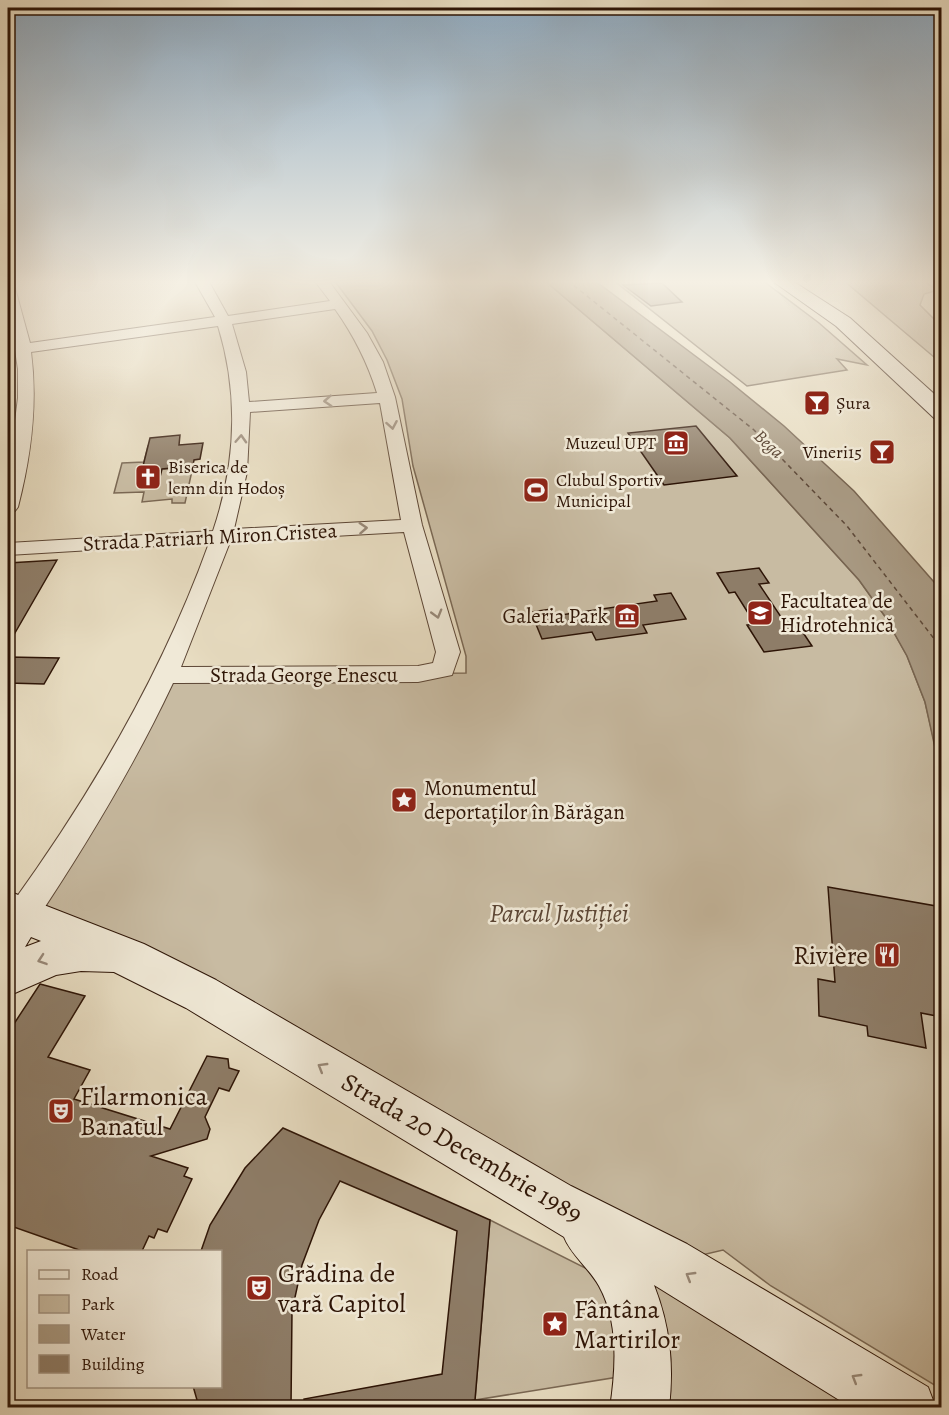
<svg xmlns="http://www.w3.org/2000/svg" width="949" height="1415" font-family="Alegreya,serif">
<rect width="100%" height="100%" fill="#e8ddc2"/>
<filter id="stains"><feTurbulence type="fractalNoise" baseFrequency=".00333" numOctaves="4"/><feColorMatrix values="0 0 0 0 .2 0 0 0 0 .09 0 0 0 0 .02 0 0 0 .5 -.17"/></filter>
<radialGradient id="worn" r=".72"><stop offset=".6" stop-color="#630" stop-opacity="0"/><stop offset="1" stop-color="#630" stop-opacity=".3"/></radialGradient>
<g fill="#c8bba2" stroke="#7a6854" stroke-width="1.5">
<polygon points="334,280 544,280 730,438 859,580 884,615 907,656 925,702 942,775 941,1389 771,1286 723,1250 668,1263 37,921 164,675 466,673 466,656 413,466 402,399 387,360 372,331"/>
<polygon points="613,280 762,280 819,323 867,365 837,359 847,370 747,386"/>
<polygon points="843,280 922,280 938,290 924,294 920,305 941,326 941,363"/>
<polygon points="160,445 164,469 193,466 185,503 172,503 172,499 142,502 144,492 114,493 122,463 144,462 148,446"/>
<polygon points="490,1220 611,1281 618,1377 475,1400"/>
<polygon points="643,1265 870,1407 666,1407"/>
</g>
<polygon fill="#a89982" stroke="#776450" stroke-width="1.5" points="544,280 594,280 730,382 784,426 854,491 934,582 942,593 941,775 925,702 907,656 884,615 859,580 730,438"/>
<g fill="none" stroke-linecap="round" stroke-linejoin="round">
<polyline stroke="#5e4938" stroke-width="1.5" stroke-dasharray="4.5 4" stroke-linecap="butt" points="567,280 754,430 847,526 942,649"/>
</g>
<g fill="#8e7d68" stroke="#2d1406" stroke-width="1.5">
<polygon points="662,283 682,302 651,306 623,285"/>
<polygon points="696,426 737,476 664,485 628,433"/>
<polygon points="180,435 179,445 203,443 200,459 194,460 193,466 162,469 159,481 139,482 150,438"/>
<polygon points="57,560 8,645 8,563"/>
<polygon points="759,568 769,583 759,584 783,620 794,619 812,646 764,652 747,625 755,624 735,592 729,593 717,573"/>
<polygon points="671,593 686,619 643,625 647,633 596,640 592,632 542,639 531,612 551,609 554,616 657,601 654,595"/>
<polygon points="8,657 59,658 44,684 8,683"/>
<polygon points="828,887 936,906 942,941 942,1017 921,1013 926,1048 868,1036 867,1026 819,1016 818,979 835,982"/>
<polygon points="40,984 85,996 48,1057 90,1070 74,1099 170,1129 207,1056 228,1059 229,1068 239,1071 229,1091 219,1088 205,1117 210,1129 207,1139 151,1156 188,1168 184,1176 192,1179 167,1232 158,1229 154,1238 149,1236 142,1251 82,1251 8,1225 8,1033"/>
<polygon points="283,1128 490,1220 475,1400 438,1407 305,1407 304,1399 442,1374 457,1231 340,1181 319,1220 302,1265 292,1311 291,1407 199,1407 193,1386 220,1386 220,1251 201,1251 210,1225 245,1168"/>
</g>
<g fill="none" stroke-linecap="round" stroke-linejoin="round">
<defs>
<path id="street" d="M194 280H208L228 316 330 301 314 280H328L367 333 383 362 395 397 422 525 460 652 452 675 418 682 173 683C133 768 85 847 33 925L22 929 11 925 8 912 11 905C92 793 162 674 209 543L8 555V543L213 531C236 463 239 394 218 326L31 352C38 405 31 456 18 507L15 511 8 513V473L18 398V369L8 307V284L15 288 30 343 215 317ZM335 309C354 336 367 361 377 393L249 402 246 372 232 324ZM380 403 401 520 234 529 247 472 250 412ZM404 532 436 652 433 663 418 666 181 667 230 542Z"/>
<g id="secondary">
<polygon points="771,280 791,280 850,318 942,401 942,419 934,418 836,326"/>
<path d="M8 891 144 944 216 980 571 1186 687 1244 928 1387 936 1408H852L654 1285C670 1326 674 1364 669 1408H610C616 1368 619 1322 599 1286 589 1268 571 1255 564 1237L186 1008 114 972 81 971 56 975 8 996ZM31 937 41 941 25 947Z"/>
</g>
</defs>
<use href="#street" stroke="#5c4635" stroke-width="2"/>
<use href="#secondary" stroke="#2d1406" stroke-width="2"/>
<use href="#street" fill="#f0e9d7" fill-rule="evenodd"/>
<use href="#secondary" fill="#f0e9d7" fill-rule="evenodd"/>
</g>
<defs><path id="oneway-chevron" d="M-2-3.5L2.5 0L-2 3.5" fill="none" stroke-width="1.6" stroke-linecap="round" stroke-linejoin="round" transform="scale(1.5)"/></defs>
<g stroke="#988979">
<use href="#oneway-chevron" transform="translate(328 401) rotate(176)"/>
<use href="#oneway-chevron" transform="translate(392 425) rotate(80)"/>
<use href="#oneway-chevron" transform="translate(241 439) rotate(-87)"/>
<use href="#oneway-chevron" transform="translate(363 528) rotate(-4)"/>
<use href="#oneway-chevron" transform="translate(437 614) rotate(74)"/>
<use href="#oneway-chevron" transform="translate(42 960) rotate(161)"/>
<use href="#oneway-chevron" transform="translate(322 1067) rotate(-149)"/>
<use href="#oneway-chevron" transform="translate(690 1276) rotate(-149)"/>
<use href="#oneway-chevron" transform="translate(856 1378) rotate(-149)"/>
</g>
<linearGradient id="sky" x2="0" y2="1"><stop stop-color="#8ea9bf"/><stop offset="0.59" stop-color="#f5f0e4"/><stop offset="1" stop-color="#f5f0e4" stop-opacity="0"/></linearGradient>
<rect width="949" height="478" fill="url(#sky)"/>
<defs>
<symbol id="bar-square" viewBox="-11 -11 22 22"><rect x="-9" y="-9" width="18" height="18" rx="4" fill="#8f2418" stroke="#f0e9d7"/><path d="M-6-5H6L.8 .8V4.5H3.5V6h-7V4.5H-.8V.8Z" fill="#fff"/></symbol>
<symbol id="museum-square" viewBox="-11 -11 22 22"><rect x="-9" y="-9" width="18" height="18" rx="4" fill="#8f2418" stroke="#f0e9d7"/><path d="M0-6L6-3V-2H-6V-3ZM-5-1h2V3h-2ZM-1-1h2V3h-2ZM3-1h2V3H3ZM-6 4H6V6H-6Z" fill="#fff"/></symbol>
<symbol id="church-square" viewBox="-11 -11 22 22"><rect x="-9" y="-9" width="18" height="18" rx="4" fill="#8f2418" stroke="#f0e9d7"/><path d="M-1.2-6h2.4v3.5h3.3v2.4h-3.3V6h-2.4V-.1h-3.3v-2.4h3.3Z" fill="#fff"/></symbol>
<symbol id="stadium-square" viewBox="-11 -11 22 22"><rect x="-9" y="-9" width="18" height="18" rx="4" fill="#8f2418" stroke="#f0e9d7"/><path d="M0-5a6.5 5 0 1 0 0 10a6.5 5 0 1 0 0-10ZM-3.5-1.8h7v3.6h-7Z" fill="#fff"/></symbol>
<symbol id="university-square" viewBox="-11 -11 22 22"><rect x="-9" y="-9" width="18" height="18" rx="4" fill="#8f2418" stroke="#f0e9d7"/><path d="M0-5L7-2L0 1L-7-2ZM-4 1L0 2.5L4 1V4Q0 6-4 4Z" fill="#fff"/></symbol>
<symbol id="sight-square" viewBox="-11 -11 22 22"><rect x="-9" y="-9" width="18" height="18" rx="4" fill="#8f2418" stroke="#f0e9d7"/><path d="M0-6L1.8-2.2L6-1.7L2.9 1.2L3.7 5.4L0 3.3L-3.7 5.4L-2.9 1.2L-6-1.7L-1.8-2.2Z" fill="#fff"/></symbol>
<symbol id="restaurant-square" viewBox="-11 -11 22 22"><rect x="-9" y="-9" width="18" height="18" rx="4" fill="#8f2418" stroke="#f0e9d7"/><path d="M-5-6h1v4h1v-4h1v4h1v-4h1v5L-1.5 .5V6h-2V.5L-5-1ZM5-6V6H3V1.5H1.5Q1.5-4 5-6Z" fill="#fff"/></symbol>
<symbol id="theatre-square" viewBox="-11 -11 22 22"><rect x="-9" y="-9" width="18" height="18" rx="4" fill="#8f2418" stroke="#f0e9d7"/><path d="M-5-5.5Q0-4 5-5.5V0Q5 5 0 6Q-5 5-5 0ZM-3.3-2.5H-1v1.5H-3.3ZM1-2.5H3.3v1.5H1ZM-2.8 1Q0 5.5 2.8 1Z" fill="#fff"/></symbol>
</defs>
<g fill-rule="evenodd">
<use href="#bar-square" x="802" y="388" width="30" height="30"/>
<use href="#museum-square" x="661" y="428" width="30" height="30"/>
<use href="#bar-square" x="867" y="437" width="30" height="30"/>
<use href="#church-square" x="133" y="462" width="30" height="30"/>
<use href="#stadium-square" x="521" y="475" width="30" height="30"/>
<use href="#university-square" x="745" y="598" width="30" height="30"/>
<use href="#museum-square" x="612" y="601" width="30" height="30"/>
<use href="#sight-square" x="389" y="785" width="30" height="30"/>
<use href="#restaurant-square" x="872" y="940" width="30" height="30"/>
<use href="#theatre-square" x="46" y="1096" width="30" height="30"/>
<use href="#theatre-square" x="244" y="1273" width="30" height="30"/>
<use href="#sight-square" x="540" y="1309" width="30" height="30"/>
</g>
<g text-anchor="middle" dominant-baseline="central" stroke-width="5" stroke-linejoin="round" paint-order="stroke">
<g font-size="18" fill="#2d1406" stroke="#f0e9d7" text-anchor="start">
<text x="836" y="403">Șura</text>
<text x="656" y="443" text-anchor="end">Muzeul UPT</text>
<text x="862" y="452" text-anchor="end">Vineri15</text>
<text x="168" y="467">Biserica de<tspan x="168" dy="21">lemn din Hodoș</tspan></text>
<text x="556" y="480">Clubul Sportiv<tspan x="556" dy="21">Municipal</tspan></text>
</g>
<g font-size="18" font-style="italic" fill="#5e4938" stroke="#f0e9d7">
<text transform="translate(769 444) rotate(43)">Bega</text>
</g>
<g font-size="21" fill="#2d1406" stroke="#f0e9d7">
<text transform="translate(210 537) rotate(-3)">Strada Patriarh Miron Cristea</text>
<text x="304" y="675">Strada George Enescu</text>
</g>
<g font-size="21" fill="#2d1406" stroke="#f0e9d7" text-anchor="start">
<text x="780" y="601">Facultatea de<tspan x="780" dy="24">Hidrotehnică</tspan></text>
<text x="608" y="616" text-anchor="end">Galeria Park</text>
<text x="424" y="788">Monumentul<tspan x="424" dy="24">deportaților în Bărăgan</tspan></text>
</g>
<g font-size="26" font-style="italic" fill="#5c4635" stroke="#f0e9d7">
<text x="559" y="913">Parcul Justiției</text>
</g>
<g font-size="26" fill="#2d1406" stroke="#f0e9d7" text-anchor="start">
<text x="868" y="955" text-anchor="end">Rivière</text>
<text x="80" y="1096">Filarmonica<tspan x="80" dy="30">Banatul</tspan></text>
<text x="278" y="1273">Grădina de<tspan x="278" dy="30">vară Capitol</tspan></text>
<text x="574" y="1309">Fântâna<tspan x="574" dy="30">Martirilor</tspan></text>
</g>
<g font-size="26" fill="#2d1406" stroke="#f0e9d7">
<text transform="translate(462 1148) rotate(30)">Strada 20 Decembrie 1989</text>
</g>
</g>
<rect width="949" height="1415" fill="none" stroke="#e8ddc2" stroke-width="30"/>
<rect x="9" y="9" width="931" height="1397" fill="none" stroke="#2d1406" stroke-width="3"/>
<rect x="15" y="15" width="919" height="1385" fill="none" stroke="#2d1406" stroke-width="1.5"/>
<rect x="27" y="1250" width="195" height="138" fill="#f0e9d7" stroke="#a29483" stroke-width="1.5"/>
<rect x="39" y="1270" width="30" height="9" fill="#f0e9d7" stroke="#a29483" stroke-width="1.5"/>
<text x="81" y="1280" font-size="18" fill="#2d1406">Road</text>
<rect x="39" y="1295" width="30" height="18" fill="#c8bba2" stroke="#a29483" stroke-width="1.5"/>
<text x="81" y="1310" font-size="18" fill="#2d1406">Park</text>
<rect x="39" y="1325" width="30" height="18" fill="#a89982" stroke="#a29483" stroke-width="1.5"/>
<text x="81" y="1340" font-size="18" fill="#2d1406">Water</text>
<rect x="39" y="1355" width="30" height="18" fill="#8e7d68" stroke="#a29483" stroke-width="1.5"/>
<text x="81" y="1370" font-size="18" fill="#2d1406">Building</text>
<rect width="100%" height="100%" filter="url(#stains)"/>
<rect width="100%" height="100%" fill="url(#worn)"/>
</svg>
